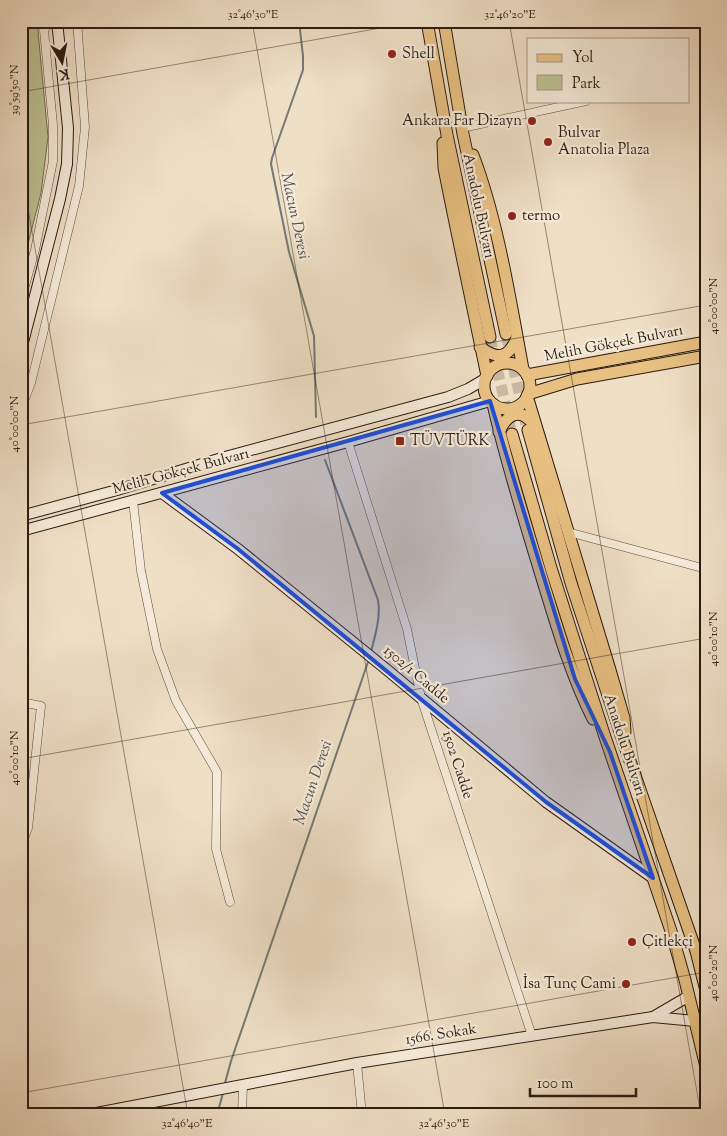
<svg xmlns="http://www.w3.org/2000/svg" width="727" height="1136" font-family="'Sorts Mill Goudy',serif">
<rect width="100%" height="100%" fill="#efdfc5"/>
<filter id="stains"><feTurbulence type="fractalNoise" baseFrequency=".004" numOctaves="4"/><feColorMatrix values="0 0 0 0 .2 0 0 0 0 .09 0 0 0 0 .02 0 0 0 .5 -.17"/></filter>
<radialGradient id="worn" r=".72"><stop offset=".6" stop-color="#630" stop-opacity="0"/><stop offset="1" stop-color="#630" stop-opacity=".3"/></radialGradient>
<polygon fill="#bbc193" stroke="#726e52" points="21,21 37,21 48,137 41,193 21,271"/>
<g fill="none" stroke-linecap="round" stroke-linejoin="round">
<g stroke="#717a7a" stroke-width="2">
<polyline points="299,21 303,56 303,70 272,158 271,164 289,252 314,336 316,417"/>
<path d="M325 460 378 600C381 618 375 635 371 652"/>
<polyline points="225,1083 231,1061 369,659"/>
<polyline points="217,1115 223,1093"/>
</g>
<g stroke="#c8b8a1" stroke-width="11" stroke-dasharray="11 5.5" stroke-linecap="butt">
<polyline points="506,334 526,424"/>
<polyline points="490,337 512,434"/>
</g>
<defs>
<g id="street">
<polyline points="462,128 586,101"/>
<polyline points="21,300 35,250 53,161 53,125 44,30 50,21"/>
<polyline points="21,409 31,383 79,186 85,127 77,21"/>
<polyline points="348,442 407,629 421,698 532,1036"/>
<polyline points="133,501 141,571 157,649 176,701 217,772 216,849 230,902"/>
<polyline points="568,532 706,569"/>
<polyline points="21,702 41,706 28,828 25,836 21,838"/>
<polyline points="357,1063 362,1115"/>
<polyline points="242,1115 243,1085"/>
</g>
<g id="secondary">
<polyline points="21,350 60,199 67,164 68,128 57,21"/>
<polyline points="162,493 238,549 386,669 546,802 653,878"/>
<polyline points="21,516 117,490 225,457 448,397 468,389 485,379"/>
<polyline points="21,531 348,442 490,401"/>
<polyline points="653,1017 689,996"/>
<polyline points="86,1115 357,1063 653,1017 695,1021"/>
</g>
<g id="primary">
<polyline points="427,21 447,135 490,337"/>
<polyline points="444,21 463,134 506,334"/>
<polyline points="443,143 444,168 452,208 487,376"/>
<path d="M473 155C498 221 510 299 523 369"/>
<path d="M480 347C497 360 508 359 517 338"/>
<circle cx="507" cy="386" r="23"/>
<polyline points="527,375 706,342"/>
<polyline points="528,394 577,379 706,356"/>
<polyline points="527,396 610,670 624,718 625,732"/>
<path d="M493 404C505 458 522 512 538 565 554 617 569 671 593 719"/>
<polyline points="528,430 571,583 620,732 696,951 706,991"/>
<path d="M499 432C507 413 521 407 534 425"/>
<polyline points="512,434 551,568 604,734 671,931 685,980 706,1067"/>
</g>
</defs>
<use href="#street" stroke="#5b4c3f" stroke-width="9"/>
<use href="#secondary" stroke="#2a1b12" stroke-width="12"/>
<use href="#primary" stroke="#2a1b12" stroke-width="13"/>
<use href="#street" stroke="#f5ead9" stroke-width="8"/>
<use href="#secondary" stroke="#f5ead9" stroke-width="10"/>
<use href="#primary" stroke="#e8c082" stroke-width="11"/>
</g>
<path fill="#1d4ed8" fill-opacity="0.2" stroke="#1d4ed8" stroke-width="4" stroke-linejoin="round" d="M490 401 575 679 610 752 653 878 546 802 238 549 162 493Z"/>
<path fill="none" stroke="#2a1b12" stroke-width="1" stroke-opacity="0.45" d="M252 21 445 1115M509 21 701 1115M21 92 420 21M21 169 188 1115M21 425 706 305M21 759 706 638M21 1093 706 972"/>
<g fill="#8f2418" stroke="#f5ead9" stroke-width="2">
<circle cx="392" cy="54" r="5"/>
<circle cx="532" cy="121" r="5"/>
<circle cx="548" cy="142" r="5"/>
<circle cx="512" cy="216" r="5"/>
<rect x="395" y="436" width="10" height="10" rx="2.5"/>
<circle cx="632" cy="942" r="5"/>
<circle cx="626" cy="984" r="5"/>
</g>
<g text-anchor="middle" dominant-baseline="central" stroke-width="4.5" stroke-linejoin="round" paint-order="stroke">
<g font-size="15" fill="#2a1b12" stroke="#f5ead9" text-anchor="start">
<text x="402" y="54">Shell</text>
<text x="522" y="121" text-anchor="end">Ankara Far Dizayn</text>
<text x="558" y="133">Bulvar<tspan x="558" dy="17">Anatolia Plaza</tspan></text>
<text x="522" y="216">termo</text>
<text x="410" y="441">TÜVTÜRK</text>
<text x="642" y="942">Çitlekçi</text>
<text x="616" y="984" text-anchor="end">İsa Tunç Cami</text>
</g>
<g font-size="15" fill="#2a1b12" stroke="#f5ead9">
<text transform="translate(478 206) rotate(78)">Anadolu Bulvarı</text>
<text transform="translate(614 344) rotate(-11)">Melih Gökçek Bulvarı</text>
<text transform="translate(181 472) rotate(-15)">Melih Gökçek Bulvarı</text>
<text transform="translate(416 675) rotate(40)">1502/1 Cadde</text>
<text transform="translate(624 745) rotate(72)">Anadolu Bulvarı</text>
<text transform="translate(457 765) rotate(72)">1502 Cadde</text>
<text transform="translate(441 1035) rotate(-9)">1566. Sokak</text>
</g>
<g font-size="16" font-style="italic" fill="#53524f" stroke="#f5ead9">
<text transform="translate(294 216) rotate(78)">Macun Deresi</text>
<text transform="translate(314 783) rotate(-71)">Macun Deresi</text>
</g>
</g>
<rect width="727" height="1136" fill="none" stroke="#efdfc5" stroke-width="55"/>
<rect x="527" y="38" width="162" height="65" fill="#f5ead9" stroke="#a49789"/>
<rect x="537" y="54" width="25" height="8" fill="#e8c082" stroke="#a49789"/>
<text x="572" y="62" font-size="15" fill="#2a1b12">Yol</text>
<rect x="537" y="75" width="25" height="15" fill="#bbc193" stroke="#a49789"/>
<text x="572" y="88" font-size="15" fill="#2a1b12">Park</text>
<g transform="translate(62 62) rotate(170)" stroke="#f5ead9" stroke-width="4" paint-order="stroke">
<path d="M0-4L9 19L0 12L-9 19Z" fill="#2a1b12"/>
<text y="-8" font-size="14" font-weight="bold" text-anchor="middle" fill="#2a1b12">K</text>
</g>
<path d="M530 1088v8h106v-8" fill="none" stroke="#2a1b12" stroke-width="2.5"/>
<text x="537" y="1088" font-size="15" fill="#2a1b12" stroke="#f5ead9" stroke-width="4" paint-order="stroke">100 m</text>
<rect x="28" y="28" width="672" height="1080" fill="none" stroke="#2a1b12" stroke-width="2"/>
<g font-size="12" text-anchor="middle" fill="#2a1b12">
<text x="253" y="18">32°46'30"E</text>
<text x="510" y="18">32°46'20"E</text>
<text transform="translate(14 90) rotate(-90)" y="4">39°59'50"N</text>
<text transform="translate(713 306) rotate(-90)" y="4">40°00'00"N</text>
<text transform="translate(14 424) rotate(-90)" y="4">40°00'00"N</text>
<text transform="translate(713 639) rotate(-90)" y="4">40°00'10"N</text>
<text transform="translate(14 758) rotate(-90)" y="4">40°00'10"N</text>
<text transform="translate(713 973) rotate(-90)" y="4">40°00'20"N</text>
<text x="187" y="1127">32°46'40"E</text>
<text x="444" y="1127">32°46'30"E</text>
</g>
<rect width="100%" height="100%" filter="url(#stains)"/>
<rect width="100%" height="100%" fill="url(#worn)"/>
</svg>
